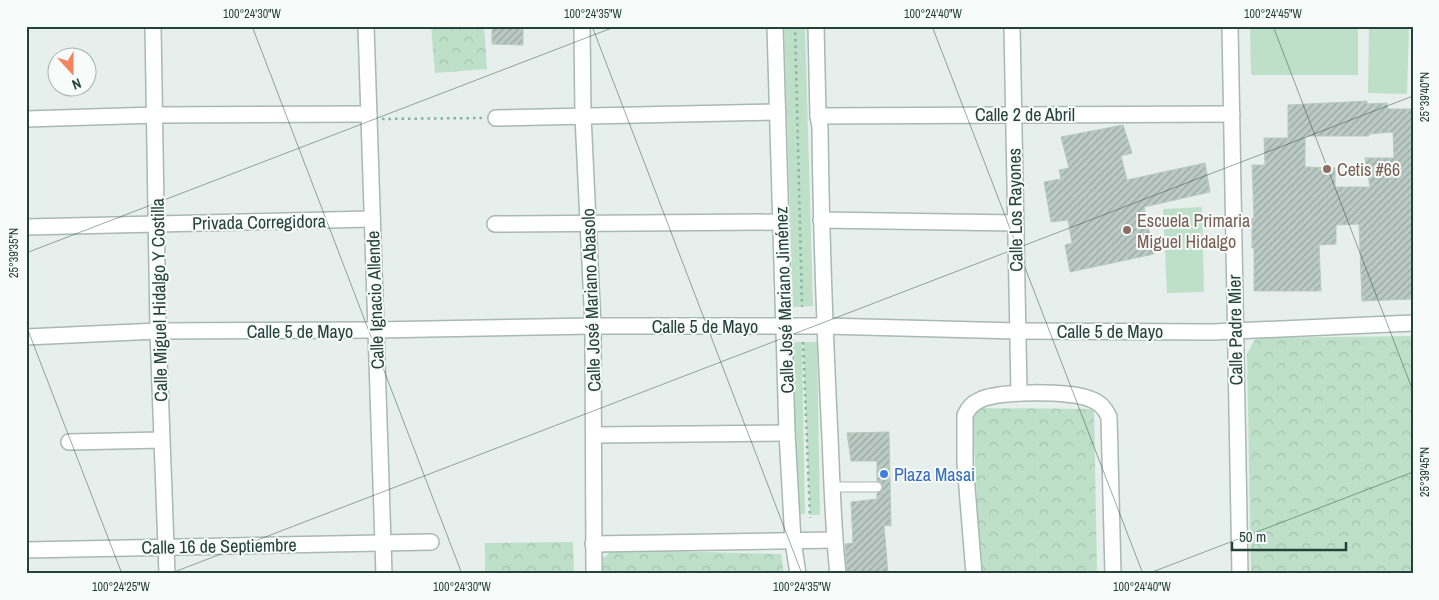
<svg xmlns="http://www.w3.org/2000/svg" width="1439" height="600" font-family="'Archivo Narrow',sans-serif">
<defs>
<pattern id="forest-crowns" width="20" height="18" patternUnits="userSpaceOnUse" patternTransform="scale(1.25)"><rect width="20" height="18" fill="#bfe0c8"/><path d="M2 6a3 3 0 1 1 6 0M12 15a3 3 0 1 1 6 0" fill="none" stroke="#a4c1ad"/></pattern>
<pattern id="building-hatch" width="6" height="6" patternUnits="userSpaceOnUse" patternTransform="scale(1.25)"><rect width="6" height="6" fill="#bbcac4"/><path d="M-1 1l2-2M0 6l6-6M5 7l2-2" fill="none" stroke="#98a6a0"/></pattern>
</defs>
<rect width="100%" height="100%" fill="#e6efeb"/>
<g fill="#bfe0c8">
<polygon points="784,26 805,26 813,306 793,307"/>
<polygon points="1250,26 1358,26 1358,75 1251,75"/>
<polygon points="1369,26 1409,26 1407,94 1368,93"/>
<polygon points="1202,207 1204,292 1167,293 1163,209"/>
<polygon points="789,342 802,342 805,514 795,514"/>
<polygon points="803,342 817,342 820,515 810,515"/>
</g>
<g fill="url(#forest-crowns)">
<polygon points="431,26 484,26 487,69 435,73"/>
<polygon points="1413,336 1413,574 1251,574 1247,354 1256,338"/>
<polygon points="972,408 1094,409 1097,574 981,574"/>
<polygon points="573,542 574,574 485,574 485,543"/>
<polygon points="613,550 781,554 784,574 603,574 603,558"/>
</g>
<g fill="url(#building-hatch)" stroke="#b8c9c2" fill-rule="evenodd">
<polygon points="492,26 523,26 523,45 492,44"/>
<path d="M1367 101V104L1387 103 1388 109H1413V299L1362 301 1359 224 1336 225V244L1319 245 1321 291H1254V248H1252V218H1254L1252 165H1265L1264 138H1288V105ZM1393 132 1394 158H1365L1370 187H1335V168L1305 167V136H1369V134Z"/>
<polygon points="1123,125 1132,153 1121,156 1127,180 1205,163 1210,192 1144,207 1154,254 1070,272 1065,245 1072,243 1068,220 1051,222 1044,182 1061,179 1059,170 1069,168 1061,137"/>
<polygon points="889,432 891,526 884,525 888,574 847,574 845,544 853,543 851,502 877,499 877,493 882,491 883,487 881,482 877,481 877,461 851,461 847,433"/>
</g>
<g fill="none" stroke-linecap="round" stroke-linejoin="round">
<defs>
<polyline id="service" points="833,487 877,487"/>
<g id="minor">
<polyline points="153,26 158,331 167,574"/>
<polyline points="366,26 384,574"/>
<polyline points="582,26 583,116 593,326 594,574"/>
<polyline points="1012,26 1019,393"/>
<polyline points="1230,26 1240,574"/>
<polyline points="818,116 1232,114"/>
<polyline points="496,118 778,112"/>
<polyline points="26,119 156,115 369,114"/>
<polyline points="821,220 1015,223"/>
<polyline points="495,224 780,222"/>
<polyline points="26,227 371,219"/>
<polyline points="26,337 158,331 376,330 593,326 825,326 1017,331 1213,332 1413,323"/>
<polyline points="594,435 787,433"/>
<polyline points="69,442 162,440"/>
<polyline points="593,544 834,540"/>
<polyline points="26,550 431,542"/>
<path d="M974 574 965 463V415C968 409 971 404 978 401 997 390 1069 391 1090 399 1100 402 1105 408 1109 417L1113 574"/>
</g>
<g id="tertiary">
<polyline points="775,26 787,433 793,541 798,574"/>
<path d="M816 26 818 116 820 127C821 230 825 334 830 437 832 483 833 528 838 574"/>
</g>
</defs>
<use href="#service" stroke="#a8b8b2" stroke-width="11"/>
<use href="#minor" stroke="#a8b8b2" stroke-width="18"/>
<use href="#tertiary" stroke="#a8b8b2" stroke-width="18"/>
<g stroke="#86b3a5" stroke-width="2.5" stroke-dasharray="2.5 4" stroke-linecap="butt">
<polyline points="795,26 802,307"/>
<polyline points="382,119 482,118"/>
<polyline points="803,342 810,518"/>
</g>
<use href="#service" stroke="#fff" stroke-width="9"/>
<use href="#minor" stroke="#fff" stroke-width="15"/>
<use href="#tertiary" stroke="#fff" stroke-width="15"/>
</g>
<path fill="none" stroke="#24423a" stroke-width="1" stroke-opacity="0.45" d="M252 26 462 574M592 26 802 574M932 26 1143 574M1273 26 1413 391M26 253 617 26M26 325 122 574M169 574 1413 96M1147 574 1413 472"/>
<g fill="#8d6e63" stroke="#f7fbf9" stroke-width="2">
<circle cx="1327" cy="169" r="5"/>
<circle cx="1127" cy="230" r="5"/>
</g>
<circle fill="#3f7fe0" stroke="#f7fbf9" stroke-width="2" cx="884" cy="474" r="5"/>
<g text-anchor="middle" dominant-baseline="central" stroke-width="4" stroke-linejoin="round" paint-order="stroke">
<g font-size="18" fill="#24423a" stroke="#f7fbf9">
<text x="1025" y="114">Calle 2 de Abril</text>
<text transform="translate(1015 210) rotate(-91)">Calle Los Rayones</text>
<text transform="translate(259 222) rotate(-1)">Privada Corregidora</text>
<text transform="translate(159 300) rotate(-91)">Calle Miguel Hidalgo Y Costilla</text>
<text transform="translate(375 300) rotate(-92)">Calle Ignacio Allende</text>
<text transform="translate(591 300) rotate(-92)">Calle José Mariano Abasolo</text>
<text transform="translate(784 300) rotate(-92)">Calle José Mariano Jiménez</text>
<text x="705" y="326">Calle 5 de Mayo</text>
<text transform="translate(1235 330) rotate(-91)">Calle Padre Mier</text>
<text x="300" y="331">Calle 5 de Mayo</text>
<text x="1110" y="331">Calle 5 de Mayo</text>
<text transform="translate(219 546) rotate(-1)">Calle 16 de Septiembre</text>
</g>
<g font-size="18" fill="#785e54" stroke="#f7fbf9" text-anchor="start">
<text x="1337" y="169">Cetis #66</text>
<text x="1137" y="220">Escuela Primaria<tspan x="1137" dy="21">Miguel Hidalgo</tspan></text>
</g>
<g font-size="18" fill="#366cbe" stroke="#f7fbf9" text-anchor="start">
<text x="894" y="474">Plaza Masai</text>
</g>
</g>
<rect width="1439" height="600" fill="none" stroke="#f7fbf9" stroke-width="55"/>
<g transform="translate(72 72) rotate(159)"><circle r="24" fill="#f7fbf9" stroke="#a3b1ad"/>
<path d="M0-4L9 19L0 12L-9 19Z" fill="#f4845f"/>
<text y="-8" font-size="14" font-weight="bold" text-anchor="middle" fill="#24423a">N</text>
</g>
<path d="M1232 542v8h114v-8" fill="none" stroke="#24423a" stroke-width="2.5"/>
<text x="1239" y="542" font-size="15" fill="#24423a" stroke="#f7fbf9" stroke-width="4" paint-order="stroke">50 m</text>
<rect x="28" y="28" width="1384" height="544" fill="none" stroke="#24423a" stroke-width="2"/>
<g font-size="12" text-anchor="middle" fill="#24423a">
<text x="252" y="18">100°24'30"W</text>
<text x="593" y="18">100°24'35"W</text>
<text x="933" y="18">100°24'40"W</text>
<text x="1273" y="18">100°24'45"W</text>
<text transform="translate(1425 97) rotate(-90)" y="4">25°39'40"N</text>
<text transform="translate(14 253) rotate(-90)" y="4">25°39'35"N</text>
<text transform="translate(1425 472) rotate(-90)" y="4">25°39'45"N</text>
<text x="121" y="591">100°24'25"W</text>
<text x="462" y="591">100°24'30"W</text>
<text x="802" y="591">100°24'35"W</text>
<text x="1142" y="591">100°24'40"W</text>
</g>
</svg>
